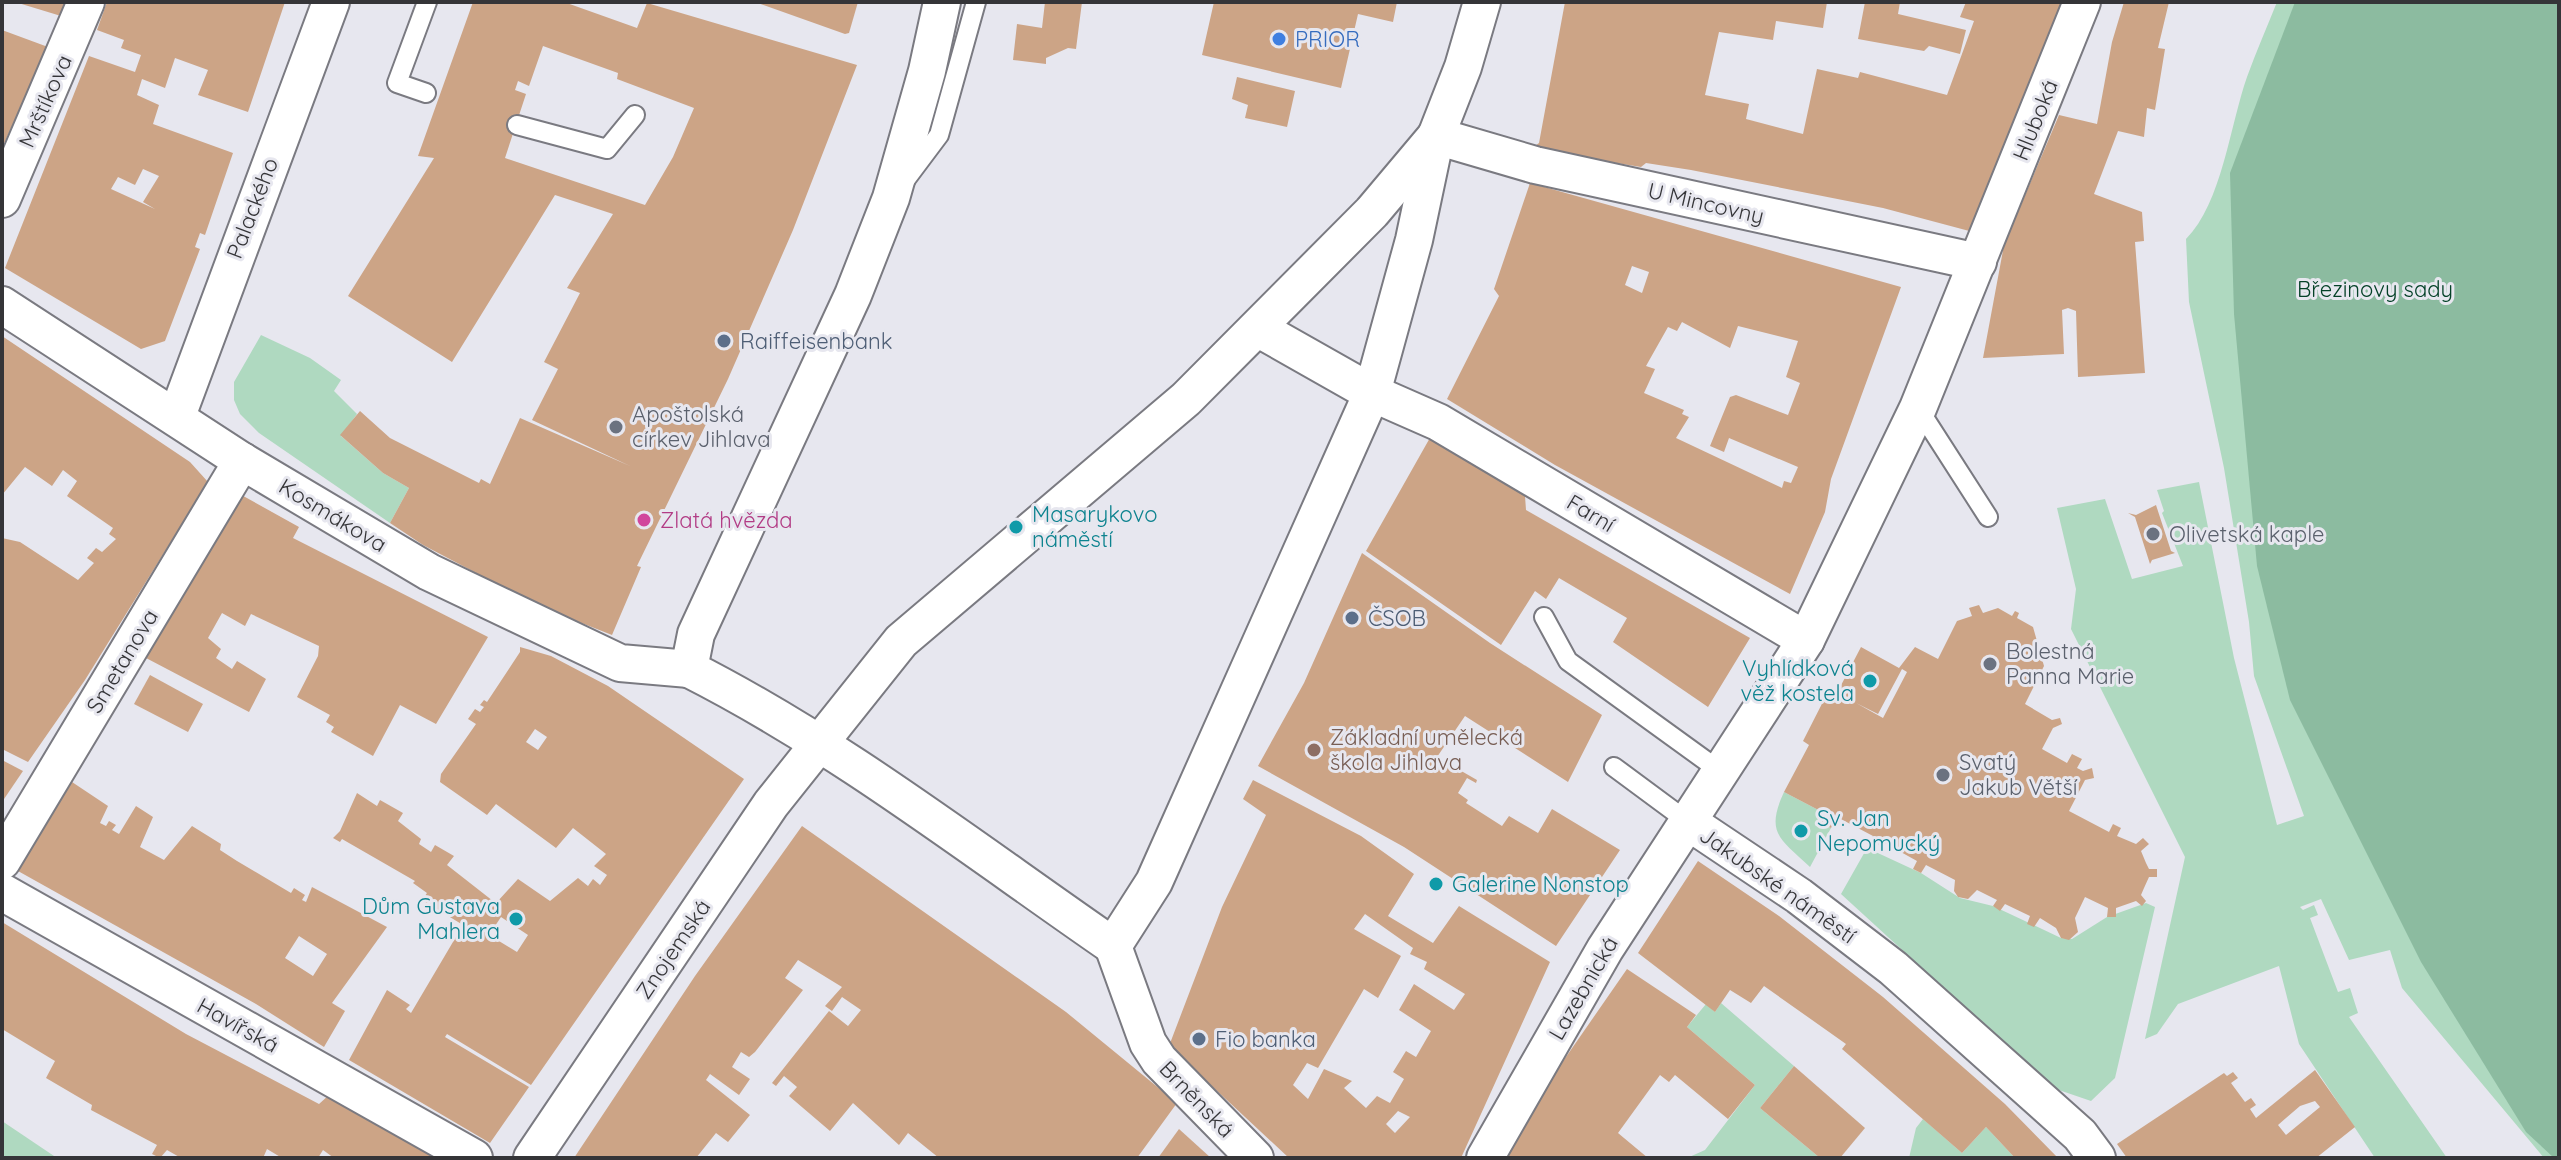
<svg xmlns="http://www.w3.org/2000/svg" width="2561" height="1160" font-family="Quicksand,sans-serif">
<rect width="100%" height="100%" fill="#e7e7ef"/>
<g fill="#afd9c0">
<path d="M2277 2H2559V1158H2544L2402 988 2390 950 2349 960 2321 899 2300 907 2303 910 2314 905 2318 915 2310 918 2338 992 2350 988 2358 1013 2349 1017 2447 1158H2375L2299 1044 2279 966 2178 1004 2157 1034 2145 1039 2185 857 2071 629 2076 589 2057 508 2105 499 2132 579 2183 566 2162 513 2164 511 2157 490 2199 482 2234 658 2277 825 2304 816 2254 676 2249 622 2224 468 2189 302 2186 239C2222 203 2230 125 2247 77 2256 52 2267 27 2277 2Z"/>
<polygon points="261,335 310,358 341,380 334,391 357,414 341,436 383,473 409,488 390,523 259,433 240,414 234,400 234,382"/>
<path d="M1784 792 1826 814 1821 823 1831 828 1810 867C1780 839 1765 833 1784 792Z"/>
<polygon points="1867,848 1921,873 1960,898 1993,906 2061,938 2072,939 2107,917 2146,903 2155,907 2115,1078 2091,1101 2053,1088 1841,894"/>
<polygon points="1721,1003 1794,1066 1760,1108 1820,1158 1687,1158 1705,1150 1755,1085 1687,1027 1706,1004 1715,1012"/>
<polygon points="1923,1119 1962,1153 1986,1127 2015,1158 1909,1158 1916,1128"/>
<polygon points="2,1121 57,1158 2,1158"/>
</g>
<polygon fill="#8cbba0" points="2295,2 2559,2 2559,1158 2554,1158 2526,1132 2421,962 2290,700 2257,566 2234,314 2230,173"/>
<g fill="#cca486" fill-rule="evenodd">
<polygon points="15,2 66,2 61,16"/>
<path d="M107 2H285L248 112 198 95 208 70 175 58 165 88 142 79 137 95 159 105 153 124 233 153 205 235 200 233 195 247 200 249 165 341 141 349 5 268 89 56 135 72 141 55 121 48 124 40 97 30ZM143 169 159 176 143 202 155 209 111 189 118 177 135 185Z"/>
<path d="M473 2H564L637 28 647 3 857 65 793 230 728 379 637 566 641 567 612 635 541 607 423 545 390 523 409 488 383 473 340 435 360 411 390 438 479 483 481 479 490 484 520 418 630 466 532 420 558 369 544 362 580 293 567 288 613 214 555 195 452 362 348 296 434 158 418 156ZM543 46 618 73 617 79 694 108 673 157 645 205 505 158 526 94 515 90 518 81 529 86Z"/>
<polygon points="755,2 858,2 849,33 845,34"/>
<polygon points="1045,2 1082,2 1076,49 1068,48 1046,58 1046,64 1013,60 1017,24 1042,28"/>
<polygon points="1214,2 1397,2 1393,22 1358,14 1341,88 1202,55"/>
<polygon points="1565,2 1827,2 1823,28 1776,21 1773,40 1719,32 1705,95 1749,104 1746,119 1803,134 1817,69 1858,78 1860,72 1947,95 1974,21 1960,17 1966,2 2064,2 1973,232 1883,208 1691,170 1646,163 1641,167 1537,150 1535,146 1539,143"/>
<polygon points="1865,2 1900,2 1898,14 1966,30 1960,54 1929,46 1924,51 1858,39"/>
<polygon points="2124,2 2169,2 2158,48 2165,49 2155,110 2147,108 2144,137 2118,131 2094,194 2142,212 2144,241 2135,242 2145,373 2078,377 2076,311 2068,308 2062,310 2064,354 1983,358 2004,245 2059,115 2097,124 2112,42"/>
<polygon points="2,30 48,47 2,148"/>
<polygon points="1237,77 1295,91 1287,127 1245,118 1248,105 1232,99"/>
<path d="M1530 183 1901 287 1831 479 1825 512 1790 594 1555 465 1447 399 1499 296 1494 289ZM1632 266 1649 272 1642 293 1625 285ZM1682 322 1730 348 1738 326 1798 341 1786 377 1800 383 1788 415 1736 395 1730 397 1710 446 1724 452 1729 438 1798 467 1791 483 1784 481 1782 488 1676 438 1689 417 1682 414 1684 410 1644 393 1655 369 1646 366 1668 327 1677 331Z"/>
<polygon points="2,336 190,462 208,482 85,680 28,762 2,749 2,538 20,542 78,580 94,563 87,558 96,548 102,552 116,539 109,534 113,528 67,496 77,481 63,470 52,486 25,467 2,495"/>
<polygon points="1431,436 1525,496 1526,510 1750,638 1708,707 1613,642 1627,618 1559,578 1546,599 1535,591 1501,645 1366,551"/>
<polygon points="236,492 299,527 293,538 488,637 436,724 400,705 373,756 331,732 334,727 326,722 330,715 297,697 318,656 319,646 251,614 245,626 222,613 208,638 221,649 216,658 232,669 237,661 266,679 249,712 146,658"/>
<polygon points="2156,505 2171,551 2175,553 2152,560 2150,564 2135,517 2128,513 2136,515"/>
<polygon points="1362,553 1490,643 1602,715 1568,782 1465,716 1437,757 1477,780 1476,783 1467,778 1458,793 1468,800 1466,803 1502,826 1509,816 1538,833 1552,809 1620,850 1556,946 1404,847 1258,766 1304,683"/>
<path d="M1979 605 1983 613 1998 608 2012 616 2015 611 2019 613 2017 618 2033 627 2044 666 2025 704 2052 720 2060 718 2062 724 2053 728 2042 749 2067 763 2072 754 2082 759 2077 768 2083 771 2092 768 2094 778 2085 780 2069 811 2109 832 2113 824 2121 828 2117 836 2136 844 2143 838 2149 844 2141 851 2146 863 2149 869H2157V877H2149L2144 888 2141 895 2146 901 2142 906 2136 901 2116 908V917H2107L2108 908 2085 897 2075 918 2078 932 2069 940 2061 938 2056 928 2040 918 2034 927 2027 924 2030 916 2005 904 2000 911 1993 906 1997 900 1977 890 1968 899 1958 897 1954 891 1955 880 1926 865 1921 873 1913 869 1917 861 1881 841 1874 852 1867 848 1873 836 1837 817 1831 828 1821 823 1826 814 1784 792 1809 745 1803 741 1830 688 1837 693 1861 647 1899 668 1915 647 1938 659 1957 621 1972 616 1969 608ZM1902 669 1907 672 1883 718 1856 703 1878 714Z"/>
<path d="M520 647 551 656 608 686 744 779 531 1085 447 1034 445 1037 529 1087 490 1143 349 1060 387 990 410 1005 406 1009 411 1013 463 925 422 900 427 893 413 883 415 881 342 839 340 842 333 838 340 831 357 793 377 806 380 800 403 813 398 821 421 839 419 844 431 852 435 845 454 856 447 865 493 901 497 902 518 879 550 901 578 878 588 886 593 879 600 885 607 875 594 866 606 854 573 828 556 848 496 804 487 815 440 782 441 774 476 724 468 719 475 709 480 712 484 707 480 705 484 700 487 702 520 652ZM535 729 547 737 538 750 526 742ZM501 917 528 935 517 952 489 935Z"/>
<polygon points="150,675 203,704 188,732 134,704"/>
<polygon points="2,760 23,771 2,802"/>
<path d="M1253 780 1361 836 1414 874 1388 916 1433 943 1459 906 1550 962 1461 1158H1289L1169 1046 1222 907 1266 815 1243 799ZM1365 914 1413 948 1410 954 1427 962 1424 969 1465 994 1454 1010 1414 984 1399 1010 1431 1031 1416 1057 1406 1051 1393 1072 1404 1079 1390 1103 1377 1096 1366 1108 1344 1088 1352 1081 1324 1069 1308 1099 1293 1085 1307 1063 1318 1068 1364 989 1378 998 1401 956 1354 929ZM1398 1111 1410 1117 1395 1133 1386 1124Z"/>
<path d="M72 782 108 806 100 823 106 826 109 821 116 825 112 830 119 834 136 806 153 817 140 847 164 860 192 826 221 844 220 850 237 861 291 893 294 888 305 895 302 900 306 902 312 887 387 927 332 1003 345 1011 324 1047 256 1004 18 871ZM299 936 327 954 313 976 285 958Z"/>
<polygon points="802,826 1066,1012 1177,1103 1137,1158 939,1158 908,1133 899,1145 853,1103 830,1131 789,1096 797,1087 784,1076 776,1086 772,1083 829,1011 848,1026 861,1010 842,997 832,1011 825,1006 842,987 798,960 785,978 803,990 755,1052 749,1057 741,1052 732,1067 750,1079 739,1095 710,1074 706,1080 750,1115 728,1142 716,1133 696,1158 574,1158 695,976"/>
<polygon points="1698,861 1779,916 1883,997 2005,1104 2058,1158 2015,1158 1986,1127 1962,1153 1842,1049 1846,1044 1764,986 1751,1003 1730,990 1715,1012 1638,953"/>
<polygon points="2,922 186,1034 319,1104 329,1095 398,1132 436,1158 334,1158 323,1150 318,1158 282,1158 267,1149 263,1158 181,1158 167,1150 160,1158 152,1154 157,1145 91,1110 92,1105 46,1078 55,1061 2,1029"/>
<polygon points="1627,969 1696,1015 1687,1027 1755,1085 1728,1119 1675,1075 1669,1082 1660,1075 1618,1133 1648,1158 1507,1158 1550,1080"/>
<polygon points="1794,1066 1865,1128 1840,1158 1820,1158 1760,1108"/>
<path d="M2315 1070 2355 1127 2316 1158H2127L2117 1144 2224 1073 2227 1076 2233 1072 2238 1078 2231 1083 2245 1102 2251 1098 2256 1105 2250 1109 2256 1118ZM2315 1101 2320 1107 2286 1135 2278 1125 2300 1106Z"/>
<polygon points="1179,1129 1211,1158 1158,1158"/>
</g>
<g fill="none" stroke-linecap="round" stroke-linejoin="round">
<defs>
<g id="service">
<polyline points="426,93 397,83 427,2"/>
<polyline points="517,125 607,149 635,115"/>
<polyline points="903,183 939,135 976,2"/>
<polyline points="1918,408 1988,517"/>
<polyline points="1544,617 1568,661 1720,771"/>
<polyline points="1614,767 1687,821"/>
</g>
<g id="minor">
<path d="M942 2 927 71 891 198 853 295 696 634 689 669C839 745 975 851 1113 946"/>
<polyline points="1436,136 1535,165 1978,262"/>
<polyline points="2,199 86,2"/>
<polyline points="2,305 242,461 429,572 620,663 689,669"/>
<polyline points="1259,329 1372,393 1438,422 1806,640"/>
<polyline points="177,416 331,2"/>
<polyline points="1687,821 1799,896 1893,968 2080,1135 2097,1158"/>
<polyline points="2,861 242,461"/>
<polyline points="2,892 474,1158"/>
<polyline points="1113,946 1154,882 1372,393 1414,240 1436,136 1463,67 1482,2"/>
<polyline points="1113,946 1148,1043 1159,1060 1255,1158"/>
<polyline points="532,1158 771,804 901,641 1186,399 1372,212 1436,136"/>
<polyline points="1485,1158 1605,949 1806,640 1918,408 2082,2"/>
</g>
</defs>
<use href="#service" stroke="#7a7a81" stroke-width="22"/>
<use href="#minor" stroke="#7a7a81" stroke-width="40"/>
<use href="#service" stroke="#fff" stroke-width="18"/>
<use href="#minor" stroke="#fff" stroke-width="36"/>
</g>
<circle fill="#3f7fe0" stroke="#e7e7ef" stroke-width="3" cx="1279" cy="39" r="8"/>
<g fill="#5c6f8a" stroke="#e7e7ef" stroke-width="3">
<circle cx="724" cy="341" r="8"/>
<circle cx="1352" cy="618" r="8"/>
<circle cx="1199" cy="1039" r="8"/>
</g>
<g fill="#6b7280" stroke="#e7e7ef" stroke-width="3">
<circle cx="616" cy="427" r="8"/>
<circle cx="2153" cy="534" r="8"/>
<circle cx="1990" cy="664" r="8"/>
<circle cx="1943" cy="775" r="8"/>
</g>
<circle fill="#d1479c" stroke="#e7e7ef" stroke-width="3" cx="644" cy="520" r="8"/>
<g fill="#0f9aa8" stroke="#e7e7ef" stroke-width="3">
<circle cx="1016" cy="527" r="8"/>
<circle cx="1870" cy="681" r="8"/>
<circle cx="1801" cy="831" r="8"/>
<circle cx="1436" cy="884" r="8"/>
<circle cx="516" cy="919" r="8"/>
</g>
<circle fill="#8d6e63" stroke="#e7e7ef" stroke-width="3" cx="1314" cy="750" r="8"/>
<g text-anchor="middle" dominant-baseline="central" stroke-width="6" stroke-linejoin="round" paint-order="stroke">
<g font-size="22" fill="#366cbe" stroke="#e7e7ef" text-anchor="start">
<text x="1295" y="39">PRIOR</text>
</g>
<g font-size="22" fill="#353538" stroke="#e7e7ef">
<text transform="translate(45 101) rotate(-66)">Mrštíkova</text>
<text transform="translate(2035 120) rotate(-68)">Hluboká</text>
<text transform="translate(1706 203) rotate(13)">U Mincovny</text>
<text transform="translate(252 208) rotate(-69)">Palackého</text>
<text transform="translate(1591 513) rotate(31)">Farní</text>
<text transform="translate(333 515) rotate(31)">Kosmákova</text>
<text transform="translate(122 661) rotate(-59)">Smetanova</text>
<text transform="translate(1778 885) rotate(35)">Jakubské náměstí</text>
<text transform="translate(673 949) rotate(-56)">Znojemská</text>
<text transform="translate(1583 988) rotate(-60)">Lazebnická</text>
<text transform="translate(238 1025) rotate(29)">Havířská</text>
<text transform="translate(1197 1099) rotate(46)">Brněnská</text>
</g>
<g font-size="22" fill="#044228" stroke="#e7e7ef">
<text x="2375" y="289">Březinovy sady</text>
</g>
<g font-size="22" fill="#4e5e75" stroke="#e7e7ef" text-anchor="start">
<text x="740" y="341">Raiffeisenbank</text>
<text x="1368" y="618">ČSOB</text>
<text x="1215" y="1039">Fio banka</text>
</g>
<g font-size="22" fill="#5b616d" stroke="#e7e7ef" text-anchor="start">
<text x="632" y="414">Apoštolská<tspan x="632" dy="25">církev Jihlava</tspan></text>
<text x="2169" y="534">Olivetská kaple</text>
<text x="2006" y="651">Bolestná<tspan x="2006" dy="25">Panna Marie</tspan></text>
<text x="1959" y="762">Svatý<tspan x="1959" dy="25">Jakub Větší</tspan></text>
</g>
<g font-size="22" fill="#0d838f" stroke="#e7e7ef" text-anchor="start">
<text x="1032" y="514">Masarykovo<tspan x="1032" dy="25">náměstí</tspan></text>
<text x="1854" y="668" text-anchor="end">Vyhlídková<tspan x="1854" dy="25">věž kostela</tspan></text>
<text x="1817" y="818">Sv. Jan<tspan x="1817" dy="25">Nepomucký</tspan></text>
<text x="1452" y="884">Galerine Nonstop</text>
<text x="500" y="906" text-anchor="end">Dům Gustava<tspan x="500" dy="25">Mahlera</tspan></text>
</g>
<g font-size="22" fill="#b23c85" stroke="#e7e7ef" text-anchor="start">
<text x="660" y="520">Zlatá hvězda</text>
</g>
<g font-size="22" fill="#785e54" stroke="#e7e7ef" text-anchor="start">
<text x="1330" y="737">Základní umělecká<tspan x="1330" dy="25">škola Jihlava</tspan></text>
</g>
</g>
<rect width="2561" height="1160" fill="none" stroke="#353538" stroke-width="8"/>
</svg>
